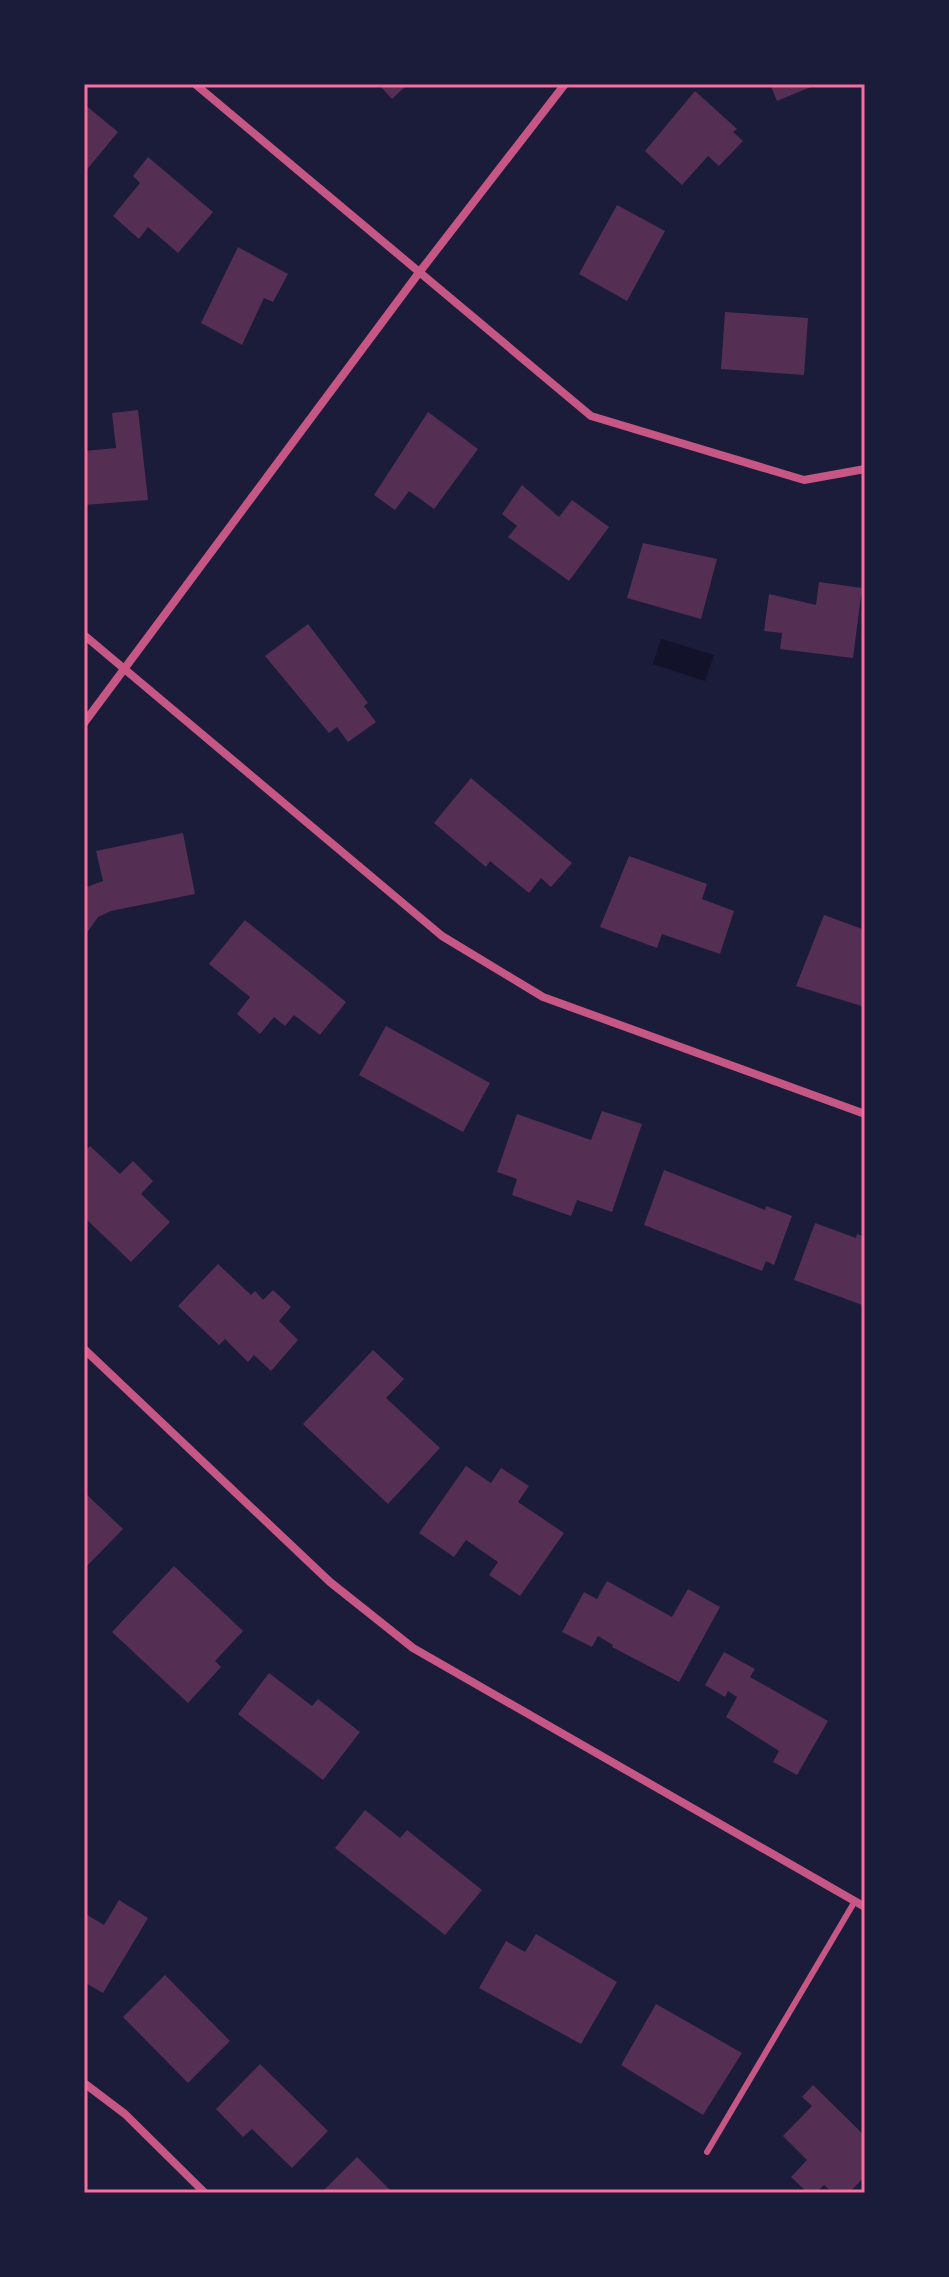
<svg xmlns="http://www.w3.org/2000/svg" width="949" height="2277" font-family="'DM Sans',sans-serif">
<rect width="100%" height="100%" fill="#1b1b3a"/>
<polygon fill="#12122b" points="661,639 714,655 705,681 653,664"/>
<g fill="#542f53">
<polygon points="378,84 408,84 392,99"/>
<polygon points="770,84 818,84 777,101"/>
<polygon points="695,91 737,129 733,132 743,141 719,166 708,156 682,185 645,151"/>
<polygon points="84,104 118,132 84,173"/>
<polygon points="148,157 213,212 178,253 148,227 139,239 113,216 140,183 133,176"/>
<polygon points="617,205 665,231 627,301 579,274"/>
<polygon points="238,247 288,274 273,302 264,298 242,345 201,323"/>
<polygon points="725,312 808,318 804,375 721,369"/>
<polygon points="138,410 148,500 84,505 84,451 116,448 112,413"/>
<polygon points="428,412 478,449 434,509 409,491 395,510 374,495"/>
<polygon points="522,485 559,517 572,500 609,527 569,581 508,537 517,526 502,514"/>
<polygon points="643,543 717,559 701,619 627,598"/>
<polygon points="819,582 862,588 853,658 780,649 782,633 764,631 769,594 816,605"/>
<polygon points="308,624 368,703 364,706 376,722 348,742 337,727 329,733 265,656"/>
<polygon points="471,778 572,863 551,887 541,878 529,893 490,861 486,867 434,823"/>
<polygon points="183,833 195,894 111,911 98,917 84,937 84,888 103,881 96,851"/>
<polygon points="629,856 707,884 702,899 734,911 720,954 662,934 657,948 600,927"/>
<polygon points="824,915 865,930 865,1007 796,986"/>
<polygon points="245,920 346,1002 320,1035 294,1015 285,1026 274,1017 260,1034 237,1014 250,997 209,964"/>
<polygon points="386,1026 490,1083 463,1132 359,1075"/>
<polygon points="602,1111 642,1124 612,1212 577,1200 571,1216 512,1195 517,1179 497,1172 517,1114 591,1140"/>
<polygon points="90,1146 120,1174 133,1161 153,1181 141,1194 170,1222 131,1262 84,1217 84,1152"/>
<polygon points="664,1170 765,1210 766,1206 792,1216 774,1265 766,1261 762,1271 644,1225"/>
<polygon points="815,1223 856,1238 857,1234 865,1237 865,1306 794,1280"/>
<polygon points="218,1264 251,1295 255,1291 263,1300 273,1290 291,1307 279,1321 298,1340 271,1371 254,1355 248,1362 225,1339 219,1345 178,1306"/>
<polygon points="373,1350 404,1379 386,1398 440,1448 388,1504 303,1424"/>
<polygon points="466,1466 491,1483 501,1468 529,1486 518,1502 564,1533 520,1596 489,1575 498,1562 466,1540 454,1557 419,1533"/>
<polygon points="84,1492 123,1529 84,1569"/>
<polygon points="174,1566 243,1631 215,1661 221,1667 188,1703 112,1632"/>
<polygon points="607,1581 672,1617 688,1589 720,1607 679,1682 612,1647 613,1645 598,1636 592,1647 562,1632 584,1592 597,1599"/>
<polygon points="724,1652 755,1669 750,1677 828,1721 797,1775 773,1762 779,1751 726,1717 737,1697 728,1691 725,1697 705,1685"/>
<polygon points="269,1673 312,1706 318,1699 360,1732 323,1780 238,1714"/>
<polygon points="365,1810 400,1838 407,1830 482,1890 445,1935 335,1848"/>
<polygon points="119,1900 148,1918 103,1993 84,1982 84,1913 104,1925"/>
<polygon points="536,1934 617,1982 581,2044 479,1988 506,1941 525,1952"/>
<polygon points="165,1975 230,2041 188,2083 123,2017"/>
<polygon points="656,2004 742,2053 703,2115 621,2065"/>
<polygon points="260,2064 328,2131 292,2168 252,2129 243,2137 216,2109"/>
<polygon points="813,2085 865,2136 865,2176 849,2193 833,2193 824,2185 816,2193 808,2193 791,2177 807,2160 783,2136 812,2106 802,2097"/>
<polygon points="357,2157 393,2193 321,2193"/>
</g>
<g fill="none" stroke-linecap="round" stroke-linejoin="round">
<polyline stroke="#c65784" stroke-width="6" points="707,2152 855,1901"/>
<g stroke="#c65784" stroke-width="8">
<polyline points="195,84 591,416 804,480 865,469"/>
<polyline points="84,635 442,936 543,997 865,1114"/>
<polyline points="84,723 418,274 565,84"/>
<polyline points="84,1349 330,1582 413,1648 865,1907"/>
<polyline points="84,2083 125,2114 205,2193"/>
</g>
</g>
<rect width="949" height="2277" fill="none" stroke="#1b1b3a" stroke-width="172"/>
<rect x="86" y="86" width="777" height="2105" fill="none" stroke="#ff6b9d" stroke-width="3"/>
</svg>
